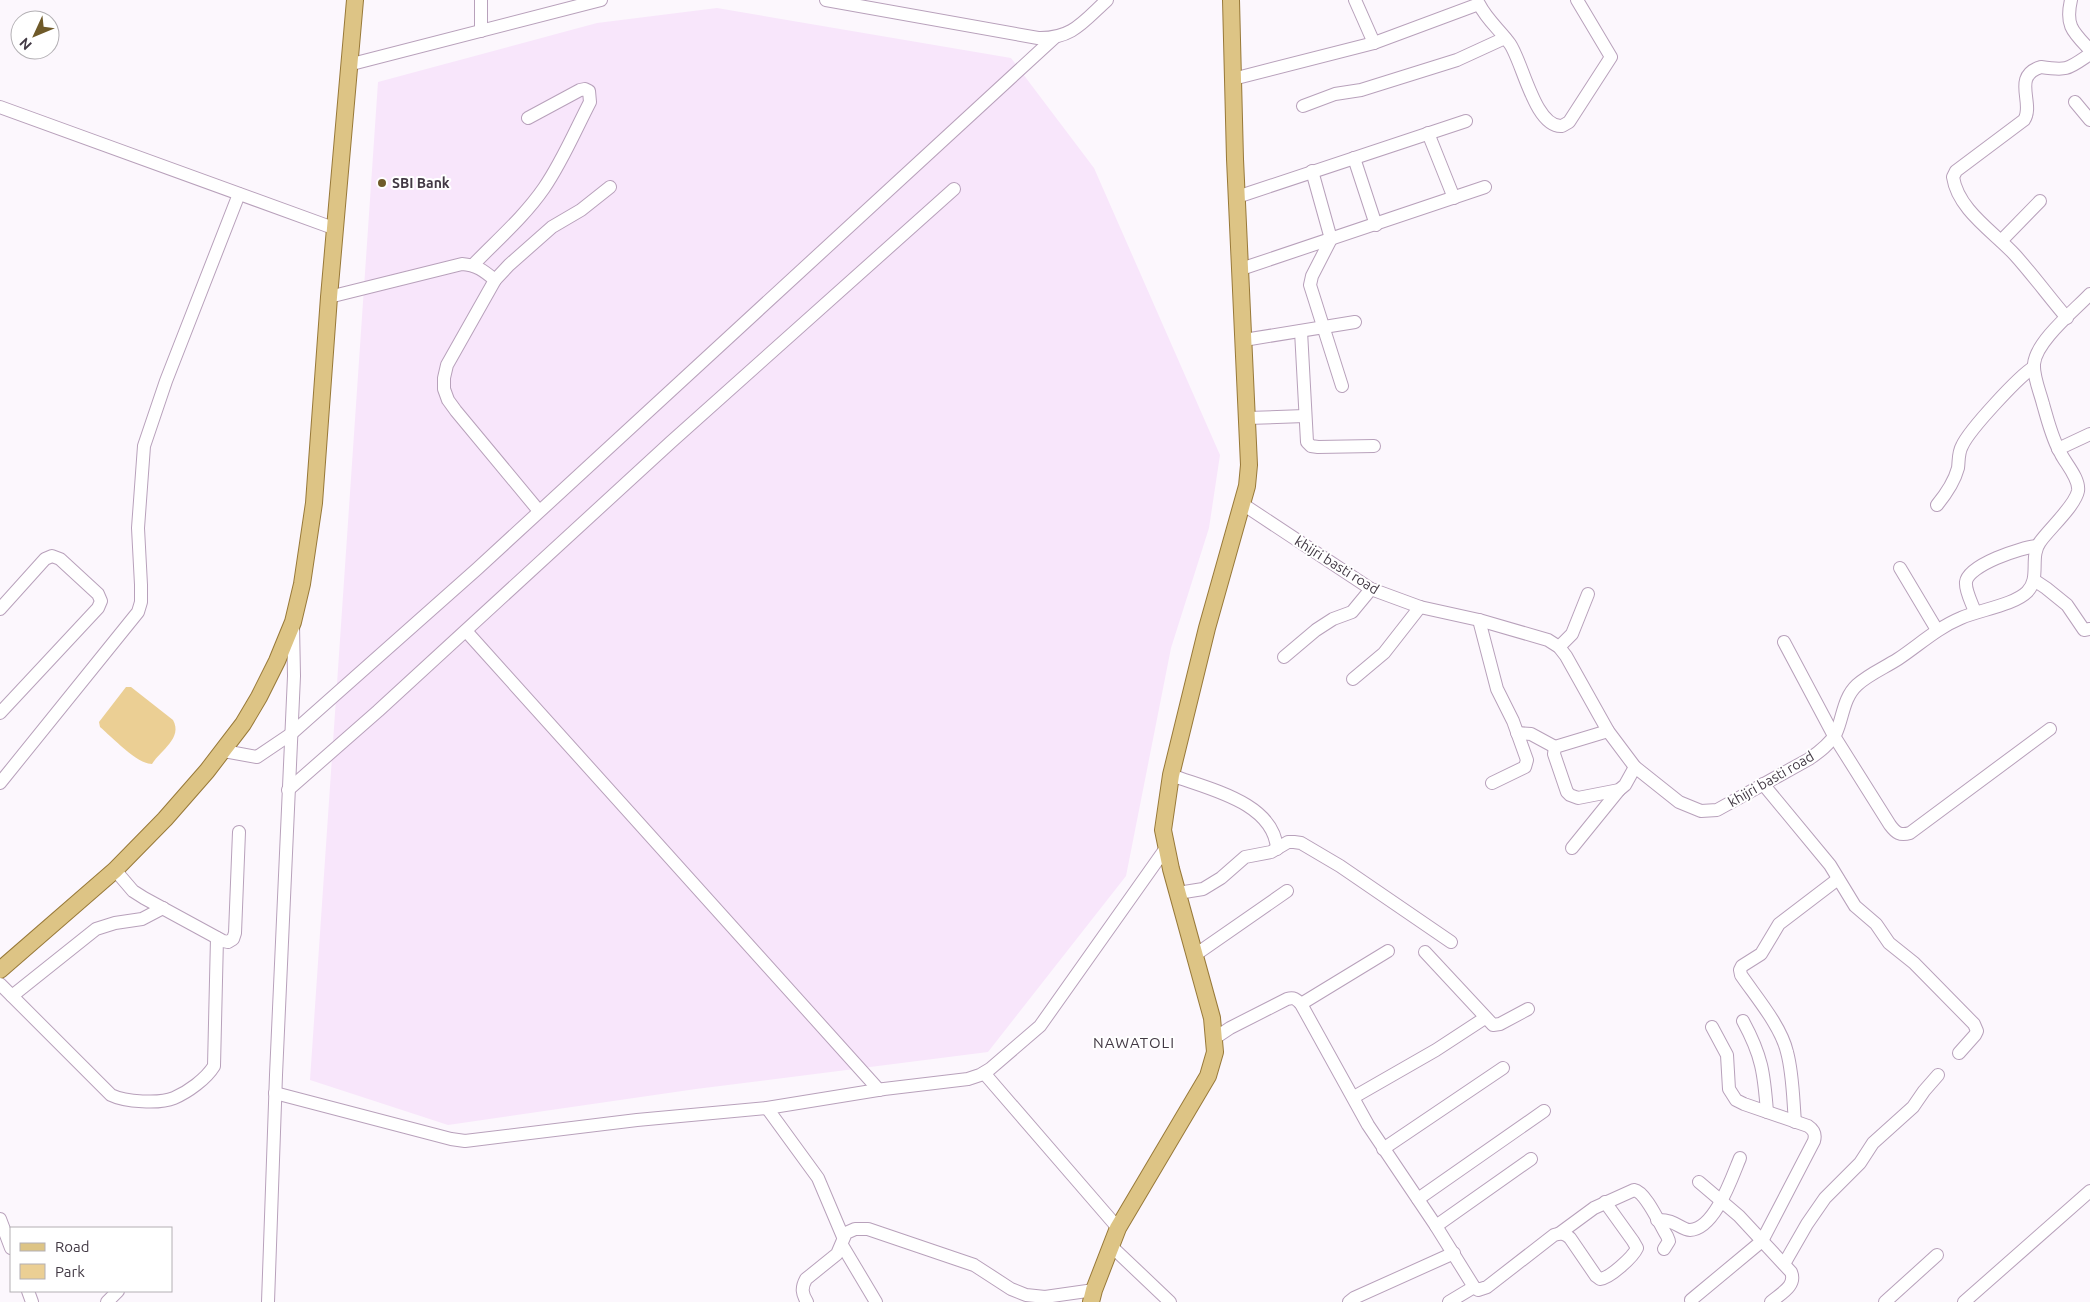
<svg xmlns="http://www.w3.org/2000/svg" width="2090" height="1302" font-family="Ubuntu,sans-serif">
<rect width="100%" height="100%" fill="#fcf7fd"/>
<polygon fill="#f8e6fb" points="717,8 1011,58 1094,168 1220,455 1209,528 1171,648 1126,876 988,1052 696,1089 448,1125 310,1080 378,82 597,23"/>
<path fill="#ebcf94" d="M126 687H131L173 720C183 738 161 750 152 764 137 764 112 737 100 727L99 722Z"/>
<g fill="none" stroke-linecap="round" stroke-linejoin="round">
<defs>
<g id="minor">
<path d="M826 0 1038 38C1072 39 1083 22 1107 0"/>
<polyline points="1355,0 1374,43"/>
<path d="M2071 0C2065 26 2073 32 2090 50"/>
<polyline points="481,31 481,0"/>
<polyline points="348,65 601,0"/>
<path d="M1233 79 1374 43 1479 4C1487 20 1500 30 1510 44 1523 63 1535 128 1562 126L1569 122 1611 57 1577 0"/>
<polyline points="2075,102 2090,120"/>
<polyline points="1303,106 1335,94 1361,90 1457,60 1505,38"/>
<polyline points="0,107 336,229"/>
<polyline points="1428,133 1454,198"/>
<polyline points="1354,158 1376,225"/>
<polyline points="1312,171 1331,239 1312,276 1310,285 1342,386"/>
<polyline points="1237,197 1466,121"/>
<polyline points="2001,241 2040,201"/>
<path d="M473 265C497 240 524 217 544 188 562 162 575 131 590 102L589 91 585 89 580 90 528 118"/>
<polyline points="1241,269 1485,187"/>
<path d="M329 297 462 264C477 265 484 271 495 280"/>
<path d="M2067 318C2049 297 2033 275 2015 255 1994 232 1958 210 1953 177L1956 171 2024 120C2035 104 2011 76 2041 67 2068 71 2068 69 2090 54"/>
<polyline points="1301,331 1307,442 1311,446 1318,447 1374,446"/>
<polyline points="1244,340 1355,322"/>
<polyline points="1247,418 1305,416"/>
<polyline points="2058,449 2090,434"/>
<path d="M1244 505 1371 589 1420 607 1479 620 1548 640 1559 647 1566 656 1608 731 1635 767 1679 802 1701 811 1717 810 1809 759C1819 752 1830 744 1836 733 1843 718 1843 698 1857 685 1869 674 1884 668 1898 659 1919 645 1937 628 1961 618 1979 610 2014 605 2027 592 2041 578 2029 557 2040 542 2049 529 2075 506 2078 491 2080 479 2066 464 2061 454 2052 439 2048 421 2043 404 2040 392 2033 376 2034 364 2036 341 2075 310 2090 294"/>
<path d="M1937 505C1946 494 1954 483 1958 468 1959 461 1958 453 1962 446 1969 430 2019 376 2034 367"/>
<polyline points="539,511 456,411 448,400 444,389 444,378 447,365 495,280 509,265 552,227 581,210 610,187"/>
<polyline points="1900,568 1937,630"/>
<polyline points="2034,580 2046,588 2067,605 2084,630 2090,629"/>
<polyline points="0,609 45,559 52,556 60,559 98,594 101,601 98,608 0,713"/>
<path d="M1975 612C1972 603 1965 591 1966 582 1968 565 2022 547 2037 546"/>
<polyline points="1479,620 1497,689 1513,721 1527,760 1525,767 1492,783"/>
<polyline points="466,631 879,1090"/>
<path d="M1784 642 1834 736 1890 825C1896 833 1900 836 1910 833L2050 729"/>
<polyline points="1559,647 1572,634 1588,594"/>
<polyline points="1284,657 1316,630 1333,619 1352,612 1371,589"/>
<polyline points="1353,679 1384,653 1420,607"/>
<polyline points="1608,731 1555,747 1554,754 1567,792 1570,795 1578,798 1619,790 1625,785 1635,767"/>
<polyline points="1517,733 1531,734 1555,747"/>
<polyline points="224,751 257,757 291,734 477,569 1054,38"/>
<path d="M1171 775C1208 789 1274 802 1277 849"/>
<polyline points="0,783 138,612 141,602 141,585 138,528 144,446 166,381 239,194"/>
<polyline points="1763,784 1830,865 1855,906 1876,924 1889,943 1914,963 1974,1024 1977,1031 1975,1035 1959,1053"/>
<polyline points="288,790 378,711 671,442 954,189"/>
<polyline points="1572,848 1619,790"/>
<polyline points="115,870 133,891 144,898 223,941 228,942 233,939 235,933 239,832"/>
<polyline points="1178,893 1203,889 1221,878 1245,857 1271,852 1288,842 1294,842 1301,843 1340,866 1451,942"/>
<polyline points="1425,952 1493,1025 1500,1024 1528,1009"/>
<polyline points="1195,955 1287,891"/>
<path d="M0 984 111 1095C125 1102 160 1104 174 1098 188 1092 206 1079 214 1066L217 938"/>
<polyline points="12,996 96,929 115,923 142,919 163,908"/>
<polyline points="1301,1004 1388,951"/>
<path d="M1743 1021C1762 1056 1764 1073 1767 1112"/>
<path d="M1215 1038 1230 1028 1287 999C1294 997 1296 999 1301 1004L1368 1125 1436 1226 1474 1287 1478 1290 1487 1287 1554 1235C1561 1233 1564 1233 1570 1238L1596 1276 1600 1279C1610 1278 1633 1257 1637 1248L1633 1241 1605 1202"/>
<polyline points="984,1073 1118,1228"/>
<polyline points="275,1093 451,1139 465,1141 637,1120 767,1108 884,1089 968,1079 980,1075 990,1069 1040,1026 1166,848"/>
<polyline points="1354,1097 1436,1050 1485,1018"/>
<polyline points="767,1108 818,1178 843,1237"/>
<path d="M1795 1122C1793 1099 1793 1074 1787 1052 1781 1026 1756 997 1741 975L1740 970 1742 966 1761 954 1779 924 1838 879"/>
<polyline points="1383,1149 1503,1068"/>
<path d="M1699 1182 1739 1216 1791 1272C1797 1286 1780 1294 1771 1302"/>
<polyline points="1418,1199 1544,1111"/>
<polyline points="0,1219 11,1248"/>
<path d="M1657 1220C1675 1219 1681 1230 1690 1230 1715 1229 1732 1177 1740 1158"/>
<polyline points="1436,1226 1531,1159"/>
<path d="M1560 1233 1594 1208 1634 1190C1646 1192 1660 1225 1667 1236L1669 1241 1664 1249"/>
<polyline points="842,1245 876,1302"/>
<polyline points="1110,1245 1170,1302"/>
<polyline points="1784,1264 1807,1224 1825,1198 1860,1163 1873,1143 1913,1107 1924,1091 1938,1075"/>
<polyline points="28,1291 32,1302"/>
<path d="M1691 1300 1762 1241 1814 1141C1816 1134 1814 1130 1808 1126L1744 1104 1736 1100 1729 1089 1727 1055 1712 1027"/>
<polyline points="107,1302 118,1291"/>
<polyline points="268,1302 276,1075 294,676 293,625"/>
<path d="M807 1302C802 1294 801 1288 806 1279L837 1254 846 1233 855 1229H868L974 1265 1011 1289 1026 1295 1045 1297 1094 1290"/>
<polyline points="1349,1302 1354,1298 1454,1253"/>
<polyline points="1449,1302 1474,1287"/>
<polyline points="1885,1302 1937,1255"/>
<polyline points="1964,1302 2090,1191"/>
</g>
<g id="major">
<polyline points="0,970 115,870 165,819 207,771 243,724 259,697 277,661 293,622 302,584 314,503 329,297 355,0"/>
<polyline points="1091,1302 1094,1290 1118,1228 1208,1076 1215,1052 1212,1018 1171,869 1163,830 1171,775 1207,628 1247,486 1249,465 1235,159 1231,0"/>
</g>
</defs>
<use href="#minor" stroke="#b8a1bb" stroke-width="14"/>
<use href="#major" stroke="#987939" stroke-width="18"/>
<use href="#minor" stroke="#fff" stroke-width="12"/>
<use href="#major" stroke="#ddc485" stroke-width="16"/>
</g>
<circle fill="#6f5a29" stroke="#fff" stroke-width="2" cx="382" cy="183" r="5"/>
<g text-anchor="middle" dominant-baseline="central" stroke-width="4" stroke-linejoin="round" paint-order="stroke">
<g font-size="14" font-weight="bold" fill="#423944" stroke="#fff" text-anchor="start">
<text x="392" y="183">SBI Bank</text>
</g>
<g font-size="14" fill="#423944" stroke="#fff">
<text transform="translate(1337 565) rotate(32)">khijri basti road</text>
<text transform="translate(1771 779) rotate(-30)">khijri basti road</text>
</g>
<g font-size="15" letter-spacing="1" fill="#423944" stroke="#fff">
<text x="1134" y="1042">NAWATOLI</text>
</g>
</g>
<rect x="10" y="1227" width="162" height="65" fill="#ffffff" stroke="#b3b0b4"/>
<rect x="20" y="1243" width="25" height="8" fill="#ddc485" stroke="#b3b0b4"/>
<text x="55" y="1252" font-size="15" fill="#423944">Road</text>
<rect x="20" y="1264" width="25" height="15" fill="#ebcf94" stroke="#b3b0b4"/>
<text x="55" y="1277" font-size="15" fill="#423944">Park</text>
<g transform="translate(35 35) rotate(226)"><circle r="24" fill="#ffffff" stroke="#b3b0b4"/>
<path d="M0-4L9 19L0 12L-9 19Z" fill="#6f5a29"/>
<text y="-8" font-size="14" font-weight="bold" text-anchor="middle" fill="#423944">N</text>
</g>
</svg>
